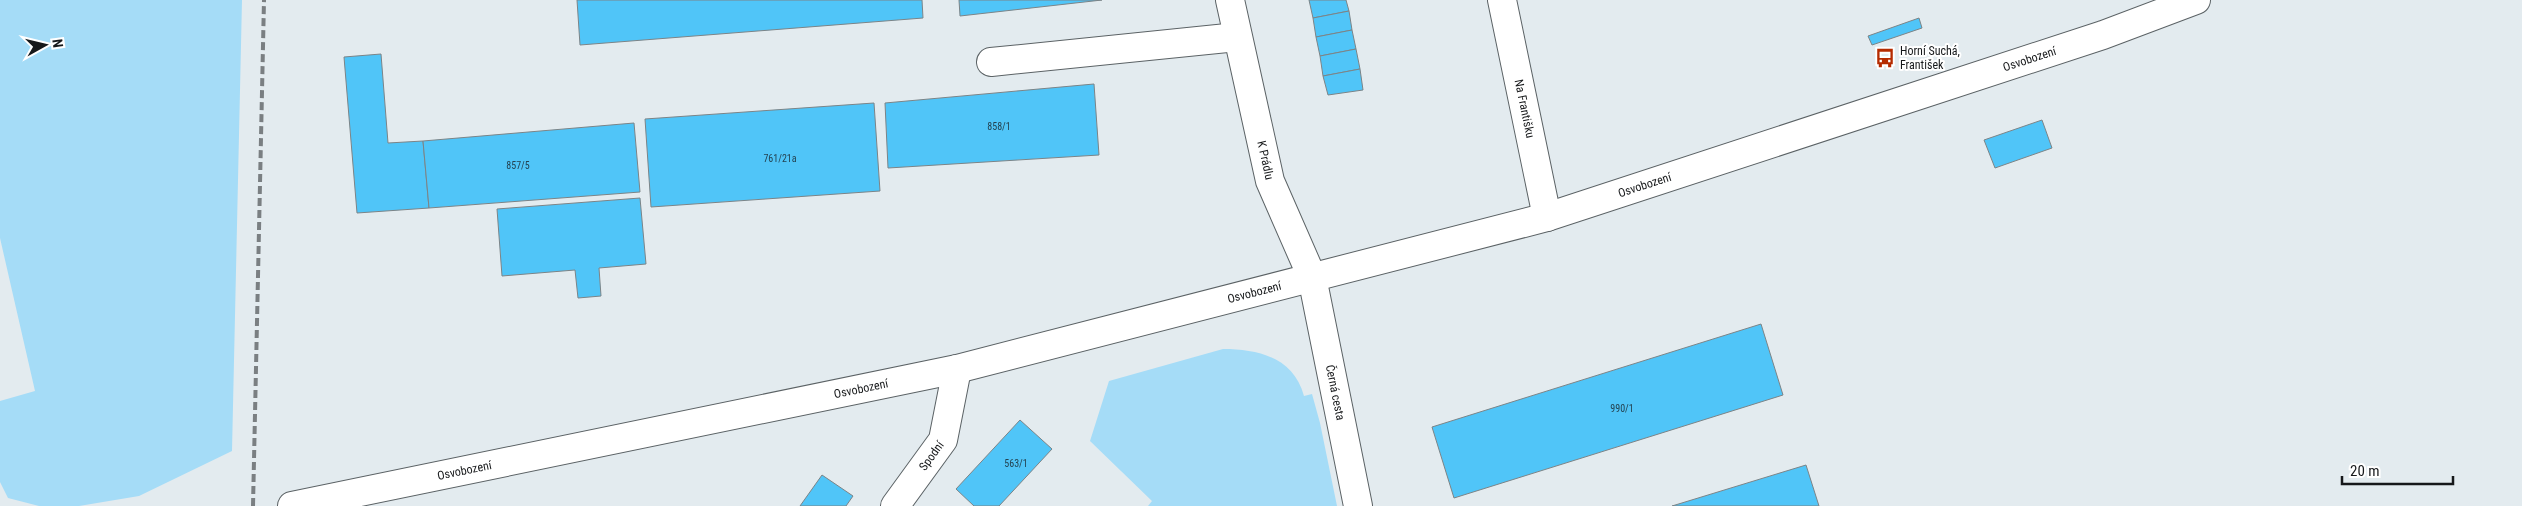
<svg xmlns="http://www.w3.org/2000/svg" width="2522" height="506" font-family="'Roboto Condensed',sans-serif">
<rect width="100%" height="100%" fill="#e3ebef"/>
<g fill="#a5dcf7">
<polygon points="0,0 242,0 232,451 139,496 79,506 39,506 8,498 0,482 0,401 35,391 0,238"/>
<path d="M1223 349C1259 349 1294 358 1304 396L1312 394 1320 423 1337 506H1148L1152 501 1090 441 1109 381Z"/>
</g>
<g fill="#50c5f8" stroke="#7c8487">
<polygon points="577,0 922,0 923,18 580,45"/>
<polygon points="959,0 1102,0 960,16"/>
<polygon points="1309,0 1346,0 1349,11 1313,18"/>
<polygon points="1349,11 1352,30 1316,37 1313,18"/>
<polygon points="1919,18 1922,28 1872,45 1868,36"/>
<polygon points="1352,30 1356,49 1320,56 1316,37"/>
<polygon points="1356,49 1360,69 1323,76 1320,56"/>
<polygon points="381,54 388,143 423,141 429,208 357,213 344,57"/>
<polygon points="1360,69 1363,90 1328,95 1323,76"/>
<polygon points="1094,84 1099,155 888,168 885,103"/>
<polygon points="874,103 880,191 651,207 645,119"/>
<polygon points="2042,120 2052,148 1995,168 1984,140"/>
<polygon points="634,123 640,192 429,208 423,141"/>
<polygon points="640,198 646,264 599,268 601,296 578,298 575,270 502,276 497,209"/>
<polygon points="1761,324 1783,395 1454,498 1432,427"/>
<polygon points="1020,420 1052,449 999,506 974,506 956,489"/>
<polygon points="1806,465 1819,506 1672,506"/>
<polygon points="822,475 853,496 846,506 800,506"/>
</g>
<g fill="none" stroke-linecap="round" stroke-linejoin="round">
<defs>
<g id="minor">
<path id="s1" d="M1230 0 1270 181 1312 277 1358 506"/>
<path id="s2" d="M1502 0 1547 217"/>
<polyline points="991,62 1237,37"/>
<path id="s3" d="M895 506 943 440 957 369"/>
</g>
<g id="major">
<path id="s4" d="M292 506 957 369 1547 217 2103 35 2196 0"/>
</g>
</defs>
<use href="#minor" stroke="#5b6265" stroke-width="30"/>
<use href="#major" stroke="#5b6265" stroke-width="30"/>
<use href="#minor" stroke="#fff" stroke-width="28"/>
<use href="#major" stroke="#fff" stroke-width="28"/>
<polyline stroke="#7a7f82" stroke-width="4" stroke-dasharray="8 4" stroke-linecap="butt" points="253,506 264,0"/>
</g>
<defs>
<symbol id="bus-bare" viewBox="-9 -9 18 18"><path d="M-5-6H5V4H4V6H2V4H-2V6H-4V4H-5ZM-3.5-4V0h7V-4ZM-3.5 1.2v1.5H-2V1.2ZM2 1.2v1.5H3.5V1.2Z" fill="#b52b00" stroke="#fff" stroke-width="2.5" paint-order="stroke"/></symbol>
</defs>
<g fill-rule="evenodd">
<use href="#bus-bare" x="1871" y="44" width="28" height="28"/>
</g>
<g text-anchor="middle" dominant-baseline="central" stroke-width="4" stroke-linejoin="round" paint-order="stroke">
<g font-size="10" fill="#244352">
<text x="999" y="126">858/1</text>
<text x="780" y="158">761/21a</text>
<text x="518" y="165">857/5</text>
<text x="1622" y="408">990/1</text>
<text x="1016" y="463">563/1</text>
</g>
<g font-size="12" fill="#16181a" stroke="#fff" text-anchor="start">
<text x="1900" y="51">Horní Suchá,<tspan x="1900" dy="14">František</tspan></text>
</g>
<g font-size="12" fill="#16181a" stroke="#fff">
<text stroke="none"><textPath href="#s4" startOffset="1796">Osvobození</textPath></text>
<text stroke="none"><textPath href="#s2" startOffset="111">Na Františku</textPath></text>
<text stroke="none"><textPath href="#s1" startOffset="164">K Prádlu</textPath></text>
<text stroke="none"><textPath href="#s4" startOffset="1391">Osvobození</textPath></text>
<text stroke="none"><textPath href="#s4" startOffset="986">Osvobození</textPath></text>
<text stroke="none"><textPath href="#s4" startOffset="581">Osvobození</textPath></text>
<text stroke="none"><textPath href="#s1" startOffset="408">Černá cesta</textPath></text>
<text stroke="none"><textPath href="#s3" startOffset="62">Spodní</textPath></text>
<text stroke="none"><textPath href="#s4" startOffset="176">Osvobození</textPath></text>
</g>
</g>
<g transform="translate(45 45) rotate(82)" stroke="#ffffff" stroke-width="4" paint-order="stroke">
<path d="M0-4L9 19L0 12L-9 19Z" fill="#16181a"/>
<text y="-8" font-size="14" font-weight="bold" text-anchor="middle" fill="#16181a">N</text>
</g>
<path d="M2342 476v8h111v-8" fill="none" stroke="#16181a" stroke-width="2.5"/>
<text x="2350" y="476" font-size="15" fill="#16181a" stroke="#ffffff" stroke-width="4" paint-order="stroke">20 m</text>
</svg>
